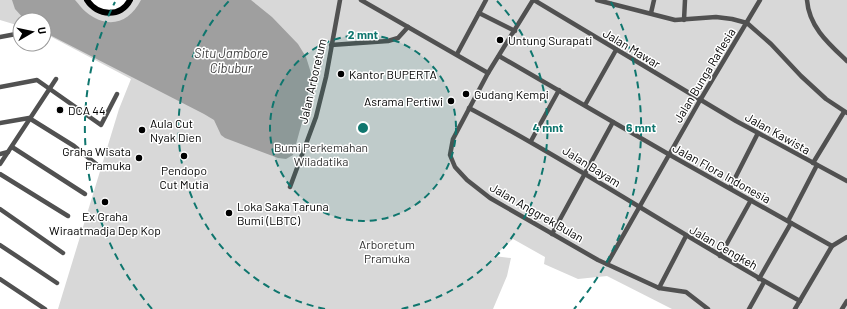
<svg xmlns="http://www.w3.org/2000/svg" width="847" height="309" font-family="Barlow,sans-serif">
<rect width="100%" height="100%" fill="#fff"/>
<path fill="#d8d8d8" d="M0 0H86L100 12C112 11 127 13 132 0H847V309H672L607 276 578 279 544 264 545 257 513 239 494 256 511 258 507 276 493 309H58L119 109 131 79 44 33V20H20V26L0 20Z"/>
<path fill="#9f9f9f" d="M12 0H75C79 4 82 9 86 12 108 30 129 23 141 0H251L272 17 298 44 306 57 311 73 306 108 293 155 286 159 278 158 225 138 221 135 214 120 204 114 44 32V20H25L15 9Z"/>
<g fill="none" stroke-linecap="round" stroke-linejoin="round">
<g stroke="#515151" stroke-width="4.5">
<polyline points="361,0 488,73"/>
<polyline points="533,0 488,73 453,139 450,155 455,167 467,180 490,198 598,260 659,288 686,292 708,309"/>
<polyline points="534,0 736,121 847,181"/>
<polyline points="597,0 675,20 716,17 732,19 747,23 771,44 801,76 826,99 847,113"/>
<path d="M807 0C809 27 829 44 847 61"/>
<polyline points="479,13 515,31"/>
<polyline points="651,13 654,0"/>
<polyline points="684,20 685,0"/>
<polyline points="0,37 16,34"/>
<polyline points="331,45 388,41 398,38 408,27"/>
<polyline points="457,54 486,0"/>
<polyline points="499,56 670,155 832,246"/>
<polyline points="0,87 37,80 101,125 117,94"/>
<polyline points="585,105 616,50"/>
<path d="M469 108C582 168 688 240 800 301"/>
<polyline points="0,123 29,118 74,146 101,168"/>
<polyline points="531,141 559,90"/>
<polyline points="12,147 85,194"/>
<polyline points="0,154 8,152"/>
<polyline points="813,163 844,112"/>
<polyline points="0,164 56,79"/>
<polyline points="0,174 68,216"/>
<polyline points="290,187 316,117 326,77 340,0"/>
<polyline points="730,188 758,133"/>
<polyline points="0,209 63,253"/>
<polyline points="788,221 817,165"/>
<polyline points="552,234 613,122"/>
<polyline points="0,245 57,283"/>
<polyline points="720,256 751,200"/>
<polyline points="607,264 699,102 760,0"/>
<polyline points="0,279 45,309"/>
<polyline points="759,279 791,223"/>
<polyline points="659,288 686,236"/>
<polyline points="749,309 764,282"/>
<polyline points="795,309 832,246 847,237"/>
<polyline points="842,309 847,301"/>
</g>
<path stroke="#000" stroke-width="6" d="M87 0C97 16 121 18 130 0"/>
</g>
<circle cx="363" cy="128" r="93" fill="#0f766e" fill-opacity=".12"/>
<g fill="none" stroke="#0f766e" stroke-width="2" stroke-dasharray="7 5">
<circle cx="363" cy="128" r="93"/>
<path d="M325 309A185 185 0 0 1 229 1M497 1A185 185 0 0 1 401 309"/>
<path d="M152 309A278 278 0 0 1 115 2M611 2A278 278 0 0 1 574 309"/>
</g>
<g fill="#000" stroke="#fff" stroke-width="1.5">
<circle cx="500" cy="40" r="4"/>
<circle cx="341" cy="74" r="4"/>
<circle cx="466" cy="94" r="4"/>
<circle cx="451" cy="101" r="4"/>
<circle cx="60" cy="110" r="4"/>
<circle cx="142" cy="130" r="4"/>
<circle cx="184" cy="156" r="4"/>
<circle cx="139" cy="158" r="4"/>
<circle cx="105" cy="202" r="4"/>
<circle cx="229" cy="213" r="4"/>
</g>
<g text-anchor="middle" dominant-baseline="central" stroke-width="3" stroke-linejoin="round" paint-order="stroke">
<g font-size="12" fill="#000" stroke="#fff" text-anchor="start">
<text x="508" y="40">Untung Surapati</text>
<text x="349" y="74">Kantor BUPERTA</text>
<text x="474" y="94">Gudang Kempi</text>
<text x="443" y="101" text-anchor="end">Asrama Pertiwi</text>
<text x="68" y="110">DCA 44</text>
<text x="150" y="123">Aula Cut<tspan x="150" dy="14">Nyak Dien</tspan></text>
<text x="131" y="151" text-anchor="end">Graha Wisata<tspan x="131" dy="14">Pramuka</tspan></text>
<text x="184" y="170" text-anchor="middle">Pendopo<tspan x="184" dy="14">Cut Mutia</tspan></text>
<text x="237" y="206">Loka Saka Taruna<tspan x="237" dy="14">Bumi (LBTC)</tspan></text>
<text x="105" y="216" text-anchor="middle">Ex Graha<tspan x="105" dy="14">Wiraatmadja Dep Kop</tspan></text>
</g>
<g font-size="12" fill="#000" stroke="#fff">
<text transform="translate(632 48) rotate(31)">Jalan Mawar</text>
<text transform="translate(704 75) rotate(-59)">Jalan Bunga Raflesia</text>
<text transform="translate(312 81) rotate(-77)">Jalan Arboretum</text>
<text transform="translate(778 133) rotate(29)">Jalan Kawista</text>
<text transform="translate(592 166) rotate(32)">Jalan Bayam</text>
<text transform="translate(722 173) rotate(29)">Jalan Flora Indonesia</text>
<text transform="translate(537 212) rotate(30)">Jalan Anggrek Bulan</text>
<text transform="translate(724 247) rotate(30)">Jalan Cengkeh</text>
</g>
<g font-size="12" fill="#2f2f2f" stroke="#fff">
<text x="321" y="147">Bumi Perkemahan<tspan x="321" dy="14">Wiladatika</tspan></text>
<text x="387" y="244">Arboretum<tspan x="387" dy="14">Pramuka</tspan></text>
</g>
<g font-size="13" font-style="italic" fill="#404040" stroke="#fff">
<text x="231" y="53">Situ Jambore<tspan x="231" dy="15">Cibubur</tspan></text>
</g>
</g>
<circle cx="363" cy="128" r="6" fill="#0f766e" stroke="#fff" stroke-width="2"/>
<g font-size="12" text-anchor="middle" font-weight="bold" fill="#0f766e" stroke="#fff" stroke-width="3" stroke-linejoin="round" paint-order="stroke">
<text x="363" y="39">2 mnt</text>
<text x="548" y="132">4 mnt</text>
<text x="641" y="132">6 mnt</text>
</g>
<g transform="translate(32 32) rotate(81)"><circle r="19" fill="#ffffff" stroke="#999999"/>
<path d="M0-3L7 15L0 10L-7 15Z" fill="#000000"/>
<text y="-6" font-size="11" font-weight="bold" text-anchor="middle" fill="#000000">U</text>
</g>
</svg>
